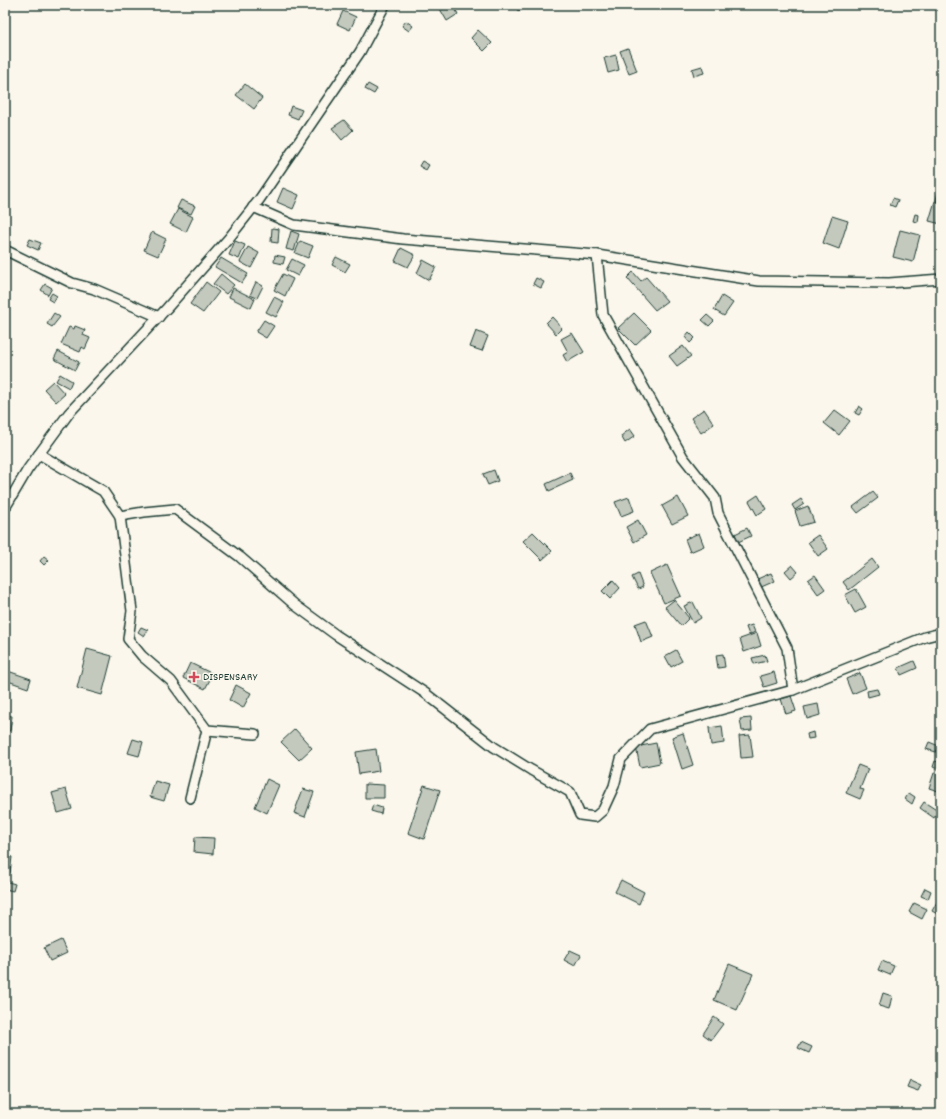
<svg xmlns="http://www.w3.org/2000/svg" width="946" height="1119" font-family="Dekko,sans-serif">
<rect width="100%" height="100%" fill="#fbf7ec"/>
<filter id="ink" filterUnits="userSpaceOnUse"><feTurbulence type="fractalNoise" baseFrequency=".025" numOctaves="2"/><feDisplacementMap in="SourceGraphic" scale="8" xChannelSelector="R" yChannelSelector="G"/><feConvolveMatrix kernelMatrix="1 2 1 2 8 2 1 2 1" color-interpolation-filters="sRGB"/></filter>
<g filter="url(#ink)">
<g fill="#c4c9be" stroke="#1f3d34">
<polygon points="447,5 453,5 458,14 447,21 440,9"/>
<polygon points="516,5 524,5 525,9 518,11"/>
<polygon points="695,5 713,5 713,6 695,7"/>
<polygon points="343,11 356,17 350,30 337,24"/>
<polygon points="406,21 413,26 409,31 402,26"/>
<polygon points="478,30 492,43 484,51 471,38"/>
<polygon points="628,48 637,71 629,74 620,51"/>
<polygon points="616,55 619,70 608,73 604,58"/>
<polygon points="702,66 704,73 694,76 692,69"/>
<polygon points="245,84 262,98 254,109 236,95"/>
<polygon points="368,84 377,89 374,94 365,89"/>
<polygon points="291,106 302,110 298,119 288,115"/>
<polygon points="344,120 353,130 342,140 332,128"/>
<polygon points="422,161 429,165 426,170 419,166"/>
<polygon points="941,179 941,201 936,200"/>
<polygon points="283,188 299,195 293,209 277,202"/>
<polygon points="893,198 898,200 895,207 890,205"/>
<polygon points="181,200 195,206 191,214 177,208"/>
<polygon points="935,201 941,202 941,224 929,221"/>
<polygon points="178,209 193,217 186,232 170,224"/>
<polygon points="915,214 919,215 918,222 913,221"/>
<polygon points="832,216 848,221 839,249 823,243"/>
<polygon points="272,228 279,229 278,243 271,242"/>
<polygon points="900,230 920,235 913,262 893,257"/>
<polygon points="291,231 299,234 294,251 286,249"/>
<polygon points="152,232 166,239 158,256 144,250"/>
<polygon points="30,239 41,243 38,250 27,245"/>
<polygon points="235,241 245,245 239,259 229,255"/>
<polygon points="300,241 313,246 308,258 295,253"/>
<polygon points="248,247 259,253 251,268 240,262"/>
<polygon points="401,248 415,255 408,267 395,261"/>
<polygon points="275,255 285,257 283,264 274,262"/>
<polygon points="336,257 350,264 345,272 332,265"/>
<polygon points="221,258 248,274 242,283 215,267"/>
<polygon points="292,259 304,265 298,276 286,270"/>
<polygon points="423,260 436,267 429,280 417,273"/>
<polygon points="633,272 641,281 646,277 667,301 655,310 627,278"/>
<polygon points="221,274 234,285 226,294 213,284"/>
<polygon points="283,274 293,279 285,296 274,290"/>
<polygon points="536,278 544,282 541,288 533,284"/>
<polygon points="206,282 219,292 203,313 190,304"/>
<polygon points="256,282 263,286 257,298 250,295"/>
<polygon points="45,284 52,288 48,295 41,290"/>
<polygon points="233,288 255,299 251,308 229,297"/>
<polygon points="52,293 57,296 53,302 48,299"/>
<polygon points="722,296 733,303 724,316 714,310"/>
<polygon points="274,297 284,302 276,317 266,312"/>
<polygon points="54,313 60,317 52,327 47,324"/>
<polygon points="634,313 651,330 635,345 618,328"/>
<polygon points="707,315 714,321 709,326 702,320"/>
<polygon points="552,317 562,328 556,334 546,323"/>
<polygon points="264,320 274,326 266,338 256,332"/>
<polygon points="75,326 85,330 83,335 90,338 85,349 82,347 80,352 61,344 69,327 74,329"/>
<polygon points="476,331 488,336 482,351 470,347"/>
<polygon points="689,332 695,338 690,343 685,337"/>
<polygon points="572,333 584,352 567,362 563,355 568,352 561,339"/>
<polygon points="683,346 691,356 677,366 669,356"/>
<polygon points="58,351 79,362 75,370 54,359"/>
<polygon points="60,374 72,381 69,388 56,381"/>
<polygon points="53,381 65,394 56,402 44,389"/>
<polygon points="859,406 863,409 859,415 855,413"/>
<polygon points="704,409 714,424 701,433 691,418"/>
<polygon points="835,410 850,421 839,435 824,423"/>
<polygon points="630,429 635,436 625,443 621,436"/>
<polygon points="494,470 498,481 488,485 483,474"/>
<polygon points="570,473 573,480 549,491 546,484"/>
<polygon points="873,492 878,498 858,513 853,507"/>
<polygon points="758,495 766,509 757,515 749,501"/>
<polygon points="629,497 634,511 621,516 615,502"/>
<polygon points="678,497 688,516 672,524 662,506"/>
<polygon points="801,499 804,504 795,510 792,505"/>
<polygon points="808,506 814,522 800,526 795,511"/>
<polygon points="638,520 646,535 634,542 626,527"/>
<polygon points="747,528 751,536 738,542 735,534"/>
<polygon points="533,532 552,551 542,560 523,541"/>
<polygon points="699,533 704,546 690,552 685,539"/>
<polygon points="818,535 828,549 818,556 808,542"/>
<polygon points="44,556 49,560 44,565 40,561"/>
<polygon points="872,559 878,567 849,590 843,582"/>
<polygon points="667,565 681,596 664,603 650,573"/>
<polygon points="792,565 798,572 791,578 785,571"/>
<polygon points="771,573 775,581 759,588 755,580"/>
<polygon points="638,574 643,587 638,589 632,577"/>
<polygon points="815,575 825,589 818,594 808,580"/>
<polygon points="613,580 620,588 610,599 602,591"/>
<polygon points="856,589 866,607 855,613 845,595"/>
<polygon points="674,600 689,618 681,626 665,607"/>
<polygon points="693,602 701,618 693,623 684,606"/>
<polygon points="646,620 653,637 641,642 635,624"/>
<polygon points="752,625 755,632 749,635 746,627"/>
<polygon points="141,627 148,630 144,636 138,632"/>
<polygon points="757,633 761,646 744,652 740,639"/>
<polygon points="87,649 112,656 102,695 77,688"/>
<polygon points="676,650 682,661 671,667 665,656"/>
<polygon points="723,654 725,667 718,668 716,655"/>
<polygon points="765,655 767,661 754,664 752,658"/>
<polygon points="914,661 917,668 901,675 898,668"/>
<polygon points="190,663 213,674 205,689 183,678"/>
<polygon points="5,670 31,679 28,688 5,680"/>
<polygon points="774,672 777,683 764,687 760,676"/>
<polygon points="860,673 866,688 852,694 846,679"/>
<polygon points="236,685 251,693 243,708 229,700"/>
<polygon points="877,689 879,694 868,697 867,691"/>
<polygon points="791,696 796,711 786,714 781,699"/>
<polygon points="818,704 820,715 807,719 804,707"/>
<polygon points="5,715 12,716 10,731 5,730"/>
<polygon points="751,718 752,730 742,731 740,719"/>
<polygon points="722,726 724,743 711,745 709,728"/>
<polygon points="295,729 312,748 299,760 281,742"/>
<polygon points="813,732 814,738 808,739 807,734"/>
<polygon points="683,733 693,765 682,769 672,737"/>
<polygon points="750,735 753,757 741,758 739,736"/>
<polygon points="133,739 143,742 139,756 128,753"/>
<polygon points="929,742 939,746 936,752 926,749"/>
<polygon points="656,743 660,763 640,767 636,747"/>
<polygon points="376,749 379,771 359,774 356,752"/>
<polygon points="935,761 941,763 940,770 933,767"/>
<polygon points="858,765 868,769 860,789 864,790 860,799 846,793"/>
<polygon points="934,773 941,775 941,792 929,788"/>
<polygon points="267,779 279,785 267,813 255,807"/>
<polygon points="155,781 169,785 164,801 150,797"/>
<polygon points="365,784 384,785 384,798 365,798"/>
<polygon points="424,785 440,790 424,839 408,833"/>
<polygon points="66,789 72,809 58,813 52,793"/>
<polygon points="303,789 314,792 305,817 294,813"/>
<polygon points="909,793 915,797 912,804 905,799"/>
<polygon points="924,802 938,811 934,818 920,808"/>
<polygon points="373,805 382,808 381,814 371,811"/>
<polygon points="195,837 214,838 213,854 194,852"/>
<polygon points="5,856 12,857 10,873 5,872"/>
<polygon points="621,880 644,892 639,904 615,892"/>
<polygon points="5,881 15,884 13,891 5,889"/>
<polygon points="925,888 931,891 928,899 921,896"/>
<polygon points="937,902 941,904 941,916 932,911"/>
<polygon points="914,903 927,909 922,919 909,912"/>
<polygon points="61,940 67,953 50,961 44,948"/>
<polygon points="570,950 581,955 575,966 564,960"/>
<polygon points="882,961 894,966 890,975 878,970"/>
<polygon points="729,964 753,974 737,1010 714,1000"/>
<polygon points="883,993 892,996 889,1009 879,1006"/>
<polygon points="714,1017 723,1024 711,1040 703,1034"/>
<polygon points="801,1042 812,1047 809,1053 798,1048"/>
<polygon points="910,1080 921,1085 918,1091 907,1087"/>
</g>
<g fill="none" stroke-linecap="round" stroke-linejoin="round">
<defs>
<g id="minor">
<polyline points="253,207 294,225 403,239 597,255 759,281 889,283 941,279"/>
<polyline points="5,250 72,283 94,289 159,317"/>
<polyline points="597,255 603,315 683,457 715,498 718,513 787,648 793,690"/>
<polyline points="39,454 103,491 120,516 144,512 175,509 240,557 295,605 336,635 425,693 494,747 531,770 570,792 580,815 595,817 603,810 614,786 621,759 650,729 793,690 925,637 941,633"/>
<polyline points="5,508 28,469 69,413 167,308 229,238 259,200 360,52 385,5"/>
<polyline points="120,516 132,611 128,639 142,656 171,681 207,730 255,734"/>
<polyline points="190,798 207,730"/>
</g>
</defs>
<use href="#minor" stroke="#1f3d34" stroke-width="12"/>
<use href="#minor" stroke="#fbf7ec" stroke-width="9"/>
</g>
</g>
<path fill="#d1495b" stroke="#fbf7ec" stroke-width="1.5" d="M192 671h4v4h4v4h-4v4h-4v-4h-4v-4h4z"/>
<g text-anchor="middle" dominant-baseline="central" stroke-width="3" stroke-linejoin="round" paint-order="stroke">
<g font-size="12" fill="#1f3d34" stroke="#fbf7ec" text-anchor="start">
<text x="203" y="677">DISPENSARY</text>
</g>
</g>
<rect width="946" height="1119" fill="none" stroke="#fbf7ec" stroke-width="20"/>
<rect x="10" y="10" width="926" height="1099" fill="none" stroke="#1f3d34" stroke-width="1.5" filter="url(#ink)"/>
</svg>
